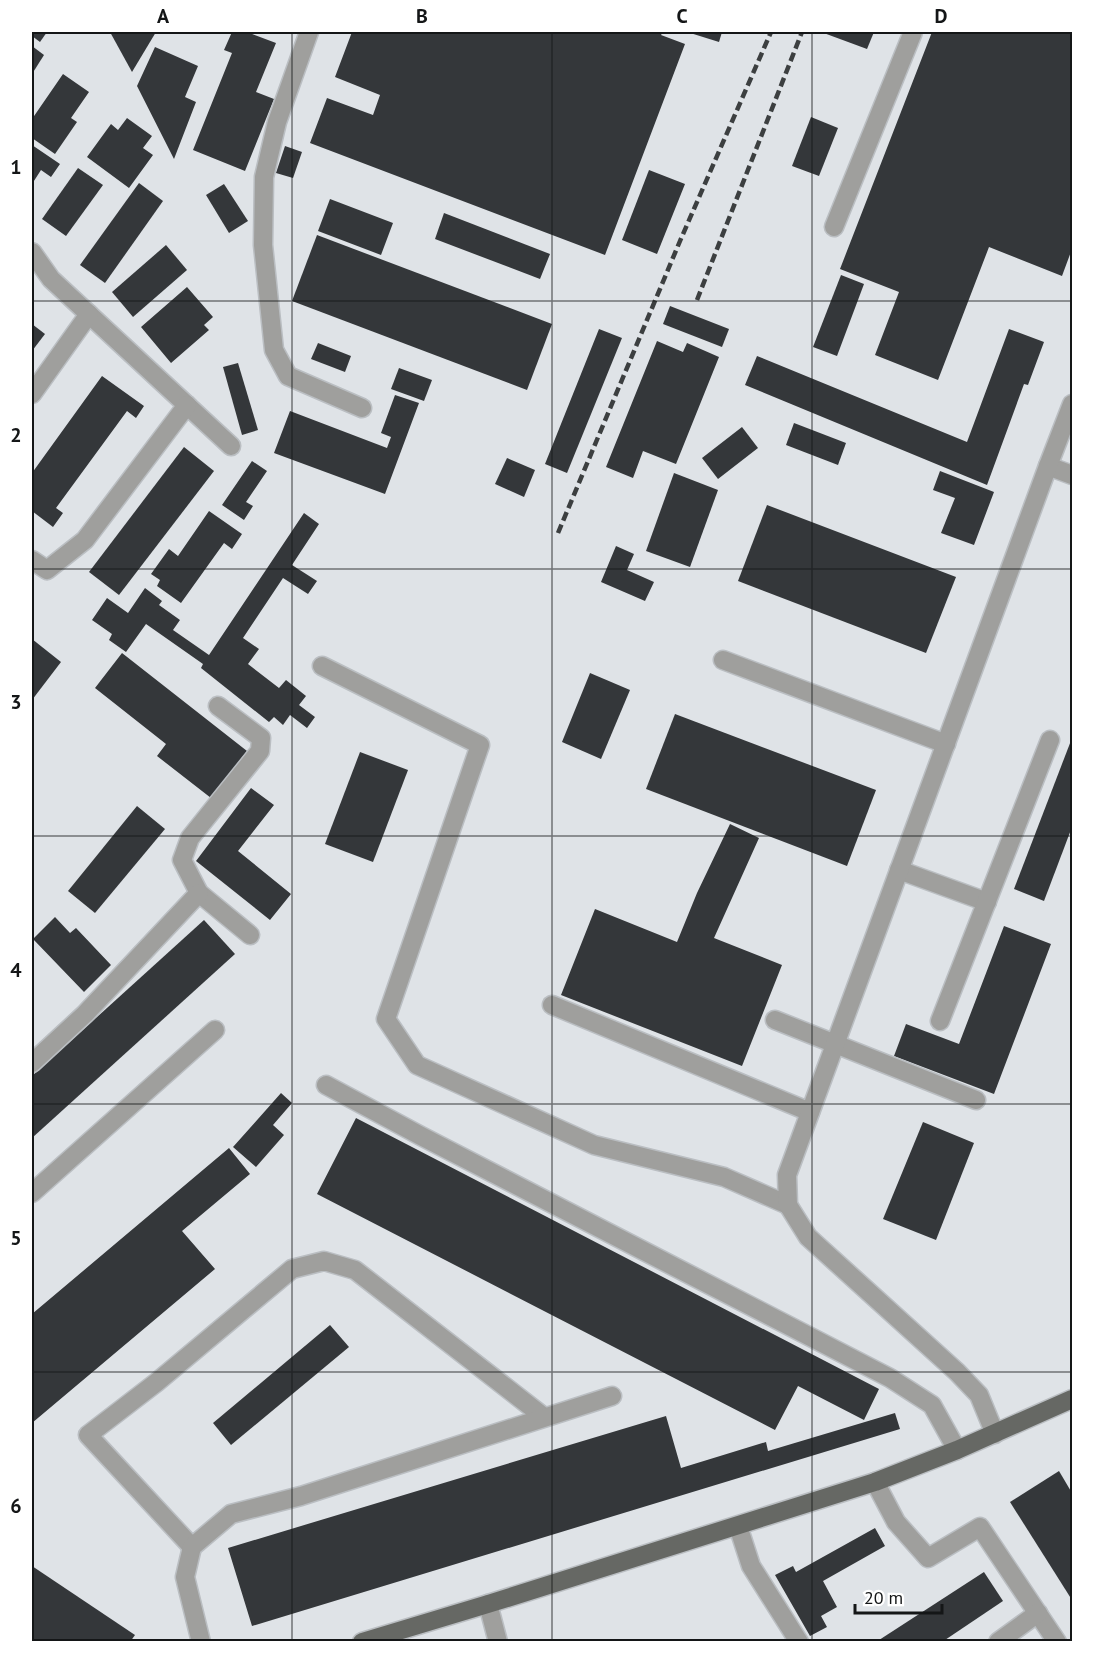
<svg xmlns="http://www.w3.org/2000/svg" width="1104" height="1673" font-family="'PT Sans',sans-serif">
<rect width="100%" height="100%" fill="#dfe3e7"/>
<g fill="#34373a">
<polygon points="32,32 47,32 40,42 32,36"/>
<polygon points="110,32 156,32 132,72"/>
<polygon points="232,32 247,32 276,43 256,92 274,99 245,171 193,150 232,53 224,50"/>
<polygon points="352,32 663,32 661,35 685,44 605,255 310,143 327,98 373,115 380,95 335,77"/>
<polygon points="687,32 722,32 719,42"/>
<polygon points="821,32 874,32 867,49"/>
<polygon points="932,32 1072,32 1072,249 1062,276 989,247 938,380 875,355 899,292 840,269"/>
<polygon points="32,46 44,55 32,74"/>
<polygon points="155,47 198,66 185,97 196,102 174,159 137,86"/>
<polygon points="63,74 89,92 71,118 77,122 55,154 32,138 32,119"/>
<polygon points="811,117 838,128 819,176 792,166"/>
<polygon points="127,118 152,136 143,148 153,155 129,188 87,157 111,124 118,130"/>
<polygon points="32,145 60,164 51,177 41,170 32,184"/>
<polygon points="285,146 302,152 293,178 276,173"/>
<polygon points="78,168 103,185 66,236 42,219"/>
<polygon points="649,170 685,184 657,254 622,240"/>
<polygon points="139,183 163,201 105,283 80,265"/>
<polygon points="224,184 248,221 229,233 206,195"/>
<polygon points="330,199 393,223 381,255 318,231"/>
<polygon points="444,213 550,254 540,279 435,239"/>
<polygon points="317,235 552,324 527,390 292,301"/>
<polygon points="166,245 187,270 133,317 112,292"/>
<polygon points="841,275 864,284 837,356 813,347"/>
<polygon points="187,287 213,317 204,325 209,330 171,363 141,327"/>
<polygon points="670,306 729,329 722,347 663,324"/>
<polygon points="32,324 45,334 32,351"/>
<polygon points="599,329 622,338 567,473 545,464"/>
<polygon points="1009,329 1044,342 1028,385 1024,384 987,485 745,385 757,356 967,442"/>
<polygon points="657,341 683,352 687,343 719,357 676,464 643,451 633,478 606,467"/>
<polygon points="318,343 351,356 345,372 311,359"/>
<polygon points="238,363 258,430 242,435 223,367"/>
<polygon points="399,368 432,380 424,401 391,389"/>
<polygon points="102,376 144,406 136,418 127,411 56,508 63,513 53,527 32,511 32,473"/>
<polygon points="395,395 419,403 385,494 274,453 290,411 387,448 391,437 381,433"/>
<polygon points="794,423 846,443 838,465 786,445"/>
<polygon points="742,427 758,448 718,479 702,458"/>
<polygon points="184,447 214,471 119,595 89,572"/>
<polygon points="507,458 535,470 524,497 495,484"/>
<polygon points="252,461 267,471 246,502 253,506 244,520 222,505"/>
<polygon points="940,471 994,492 974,545 941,533 955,498 933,490"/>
<polygon points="674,473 718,490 690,567 646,551"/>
<polygon points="767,505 956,577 926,653 738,581"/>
<polygon points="209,511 242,534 232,549 224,543 181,603 157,586 160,580 151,574 169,549 178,556"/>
<polygon points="304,513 319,524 292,565 317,581 308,594 283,578 243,638 259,649 248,664 279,688 286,680 306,696 299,705 315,717 307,728 290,715 283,725 274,717 269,722 201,668 203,664 146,624 126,652 109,640 112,634 92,620 107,598 128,613 145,588 162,601 159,605 180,620 173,630 209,655"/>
<polygon points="616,546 634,554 627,570 654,582 645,601 601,582"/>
<polygon points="32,639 61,662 32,700"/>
<polygon points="122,653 247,751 211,798 157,756 166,744 95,688"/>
<polygon points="590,673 630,690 601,759 562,742"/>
<polygon points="675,714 876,790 847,866 646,789"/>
<polygon points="1072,738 1072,827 1044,901 1014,889"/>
<polygon points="360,752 408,770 373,862 325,844"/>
<polygon points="251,788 274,805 238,851 291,894 270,920 196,861"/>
<polygon points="137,806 165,829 95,913 68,891"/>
<polygon points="730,824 759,838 714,938 782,965 742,1066 561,995 595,909 677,942 697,893"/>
<polygon points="55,917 70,933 76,928 111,965 84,992 33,939"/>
<polygon points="204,920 235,954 32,1138 32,1076"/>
<polygon points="1004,926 1051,944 994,1094 894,1056 906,1024 959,1044"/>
<polygon points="281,1093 292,1103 273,1125 284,1135 256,1167 233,1147"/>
<polygon points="356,1118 879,1389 864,1420 798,1386 775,1430 317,1194"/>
<polygon points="923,1122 974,1143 936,1240 883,1219"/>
<polygon points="229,1148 250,1174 182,1231 215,1269 32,1423 32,1314"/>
<polygon points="330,1325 349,1347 231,1445 213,1423"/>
<polygon points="895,1413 900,1429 252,1626 228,1548 666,1416 681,1468 766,1442 768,1451"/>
<polygon points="1059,1471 1072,1493 1072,1600 1010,1502"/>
<polygon points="875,1528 885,1546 823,1581 837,1607 821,1616 827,1627 810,1636 775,1575 793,1566 796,1572"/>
<polygon points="32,1566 135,1635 130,1642 32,1642"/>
<polygon points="984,1572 1003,1601 942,1642 876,1642"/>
</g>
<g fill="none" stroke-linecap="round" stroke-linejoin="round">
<defs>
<g id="minor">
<polyline points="309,32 277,122 264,177 263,245 274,350 288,376 362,408"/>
<polyline points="834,227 913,32"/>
<polyline points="32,252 51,279 231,446"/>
<polyline points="32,394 89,314"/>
<polyline points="1048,466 1072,475"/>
<polyline points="32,560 47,570 85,540 187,405"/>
<polyline points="723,660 946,744"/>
<polyline points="322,666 480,745 386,1019 417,1065 594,1145 724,1177 788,1205"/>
<polyline points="218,706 261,738 260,751 190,838 182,860 199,893 250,935"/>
<polyline points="899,870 987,902"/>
<polyline points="552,1005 810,1112"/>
<polyline points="775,1020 976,1100"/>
<polyline points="940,1021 1050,740"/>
<polyline points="32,1063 85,1014 199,893"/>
<polyline points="326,1085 421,1136 890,1378 932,1405 957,1450"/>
<polyline points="32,1193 215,1030"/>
<polyline points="995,1434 979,1395 957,1372 808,1237 788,1205 787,1175 1048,466 1072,404"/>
<polyline points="875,1482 896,1522 928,1558 980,1527 1057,1642"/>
<polyline points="738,1526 751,1566 799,1642"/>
<polyline points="192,1547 88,1435 157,1382 292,1269 324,1261 355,1270 544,1417"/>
<polyline points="488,1604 498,1642"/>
<polyline points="201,1642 185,1577 192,1547 231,1514 301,1496 612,1396"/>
<polyline points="998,1642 1038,1613"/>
</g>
<polyline id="major" points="362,1642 488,1604 875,1482 957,1450 1072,1399"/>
</defs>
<use href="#minor" stroke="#babec2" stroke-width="21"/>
<use href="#major" stroke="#babec2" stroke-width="21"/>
<use href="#minor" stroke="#9f9f9d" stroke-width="18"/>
<use href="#major" stroke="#666864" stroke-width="18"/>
<g stroke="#3c3f40" stroke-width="4.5" stroke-dasharray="9 4.5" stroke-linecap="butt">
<polyline points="697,300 802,32"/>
<polyline points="558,533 680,241 771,32"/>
</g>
</g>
<path fill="none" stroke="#141617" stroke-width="1.5" stroke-opacity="0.55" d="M292 32V1642M552 32V1642M812 32V1642M32 301H1072M32 569H1072M32 836H1072M32 1104H1072M32 1372H1072"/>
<rect width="1104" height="1673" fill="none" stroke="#ffffff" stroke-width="66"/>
<path d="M855 1604v9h87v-9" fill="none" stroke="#141617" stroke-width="3"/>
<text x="864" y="1604" font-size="18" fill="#141617" stroke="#ffffff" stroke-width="4.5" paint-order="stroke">20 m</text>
<rect x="33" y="33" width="1038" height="1607" fill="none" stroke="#141617" stroke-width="2"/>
<g font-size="20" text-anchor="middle" font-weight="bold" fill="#141617">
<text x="163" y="23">A</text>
<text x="422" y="23">B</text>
<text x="682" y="23">C</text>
<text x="941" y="23">D</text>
<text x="16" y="174">1</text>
<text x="16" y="442">2</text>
<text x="16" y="709">3</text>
<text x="16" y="977">4</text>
<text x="16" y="1245">5</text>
<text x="16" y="1513">6</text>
</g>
</svg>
